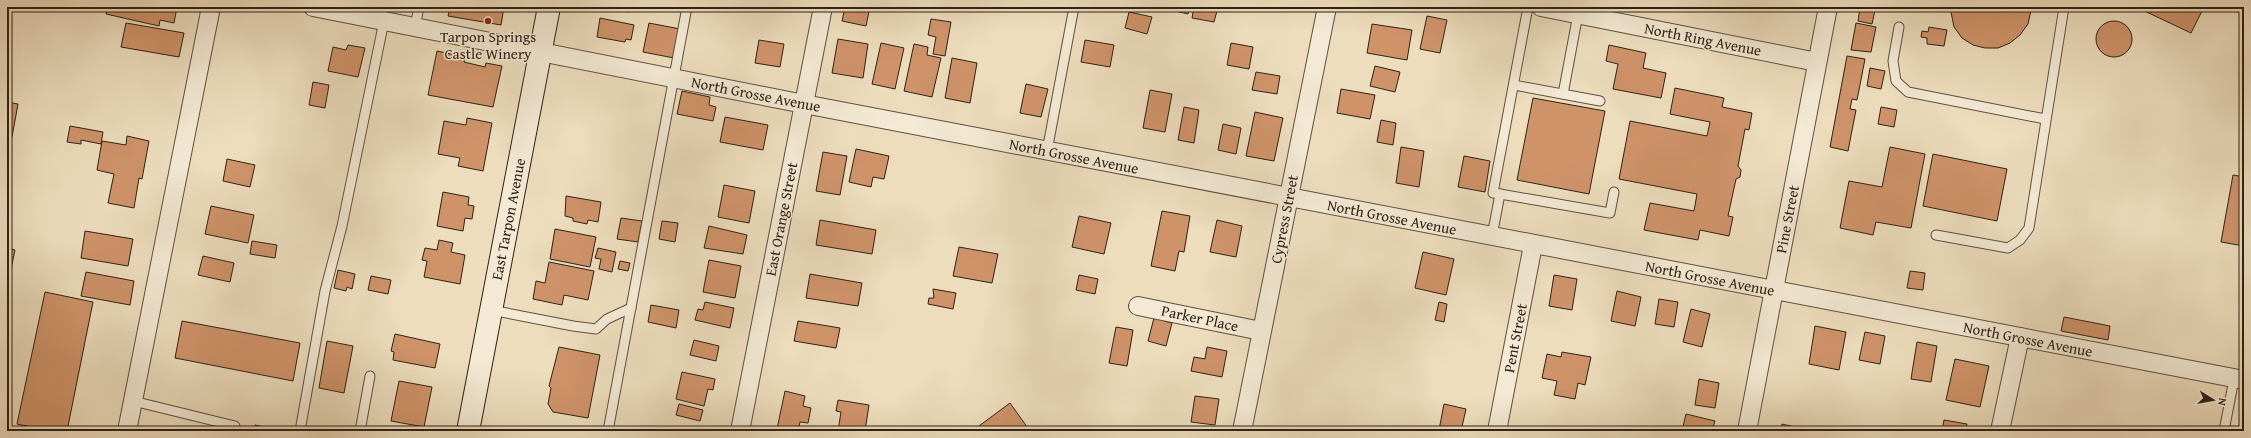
<svg xmlns="http://www.w3.org/2000/svg" width="2251" height="438" font-family="'Gentium Book Plus',serif">
<rect width="100%" height="100%" fill="#edddbd"/>
<filter id="stains"><feTurbulence type="fractalNoise" baseFrequency=".005" numOctaves="4"/><feColorMatrix values="0 0 0 0 .2 0 0 0 0 .09 0 0 0 0 .02 0 0 0 .5 -.17"/></filter>
<radialGradient id="worn" r=".72"><stop offset=".6" stop-color="#630" stop-opacity="0"/><stop offset="1" stop-color="#630" stop-opacity=".3"/></radialGradient>
<g fill="#cf936a" stroke="#2f2116">
<polygon points="108,7 177,7 174,23 160,20 159,26 106,14"/>
<polygon points="387,7 415,7 414,12"/>
<polygon points="450,7 504,7 501,25 448,16"/>
<polygon points="606,7 630,7 629,12"/>
<polygon points="845,7 870,7 866,26 842,21"/>
<polygon points="1167,7 1190,7 1188,14 1167,9"/>
<polygon points="1194,7 1218,7 1214,22 1192,18"/>
<polygon points="1950,7 2031,7 2031,10 2028,24 2020,35 2010,43 1998,48 1985,48 1973,45 1962,38 1954,27"/>
<polygon points="2136,7 2204,7 2191,33"/>
<polygon points="1860,8 1875,10 1872,24 1858,21"/>
<polygon points="1129,12 1152,17 1147,34 1125,28"/>
<polygon points="1427,16 1447,20 1440,53 1420,49"/>
<polygon points="600,18 634,25 631,40 626,39 625,42 597,37"/>
<polygon points="931,19 951,22 945,56 933,54 936,37 928,35"/>
<circle cx="2114" cy="39" r="18"/>
<polygon points="126,23 184,33 179,57 121,47"/>
<polygon points="649,23 680,29 674,58 643,52"/>
<polygon points="1856,23 1876,27 1871,52 1851,50"/>
<polygon points="1372,24 1412,30 1407,60 1367,53"/>
<polygon points="1929,27 1947,30 1944,46 1927,44 1927,38 1921,37 1922,31 1928,32"/>
<polygon points="838,39 868,44 863,78 832,73"/>
<polygon points="759,40 784,44 780,67 755,63"/>
<polygon points="1085,40 1114,45 1110,67 1081,62"/>
<polygon points="881,43 904,48 895,89 872,84"/>
<polygon points="1231,43 1253,47 1249,69 1227,65"/>
<polygon points="914,44 928,47 927,55 941,58 932,97 904,91"/>
<polygon points="348,45 365,48 358,77 328,71 333,47 346,50"/>
<polygon points="1609,45 1646,53 1643,68 1666,73 1661,98 1613,89 1618,64 1606,61"/>
<polygon points="437,51 465,57 464,62 485,67 486,63 502,66 493,107 428,95"/>
<polygon points="1847,56 1865,59 1857,100 1852,99 1850,109 1856,110 1848,151 1830,147"/>
<polygon points="952,58 977,63 970,103 945,98"/>
<polygon points="1375,66 1400,72 1395,92 1370,86"/>
<polygon points="1870,68 1885,71 1881,89 1867,86"/>
<polygon points="1256,72 1280,76 1277,94 1252,90"/>
<polygon points="313,82 329,85 325,108 309,105"/>
<polygon points="1026,84 1048,89 1041,117 1020,113"/>
<polygon points="1675,88 1724,98 1722,107 1752,113 1749,130 1745,129 1738,166 1741,170 1740,177 1736,179 1728,216 1733,217 1729,236 1700,230 1698,240 1644,230 1650,203 1694,211 1697,194 1619,179 1630,121 1707,136 1710,122 1670,114"/>
<polygon points="1341,89 1375,95 1370,119 1337,113"/>
<polygon points="1150,90 1172,94 1165,132 1143,128"/>
<polygon points="682,91 710,97 709,105 716,107 713,121 677,114"/>
<polygon points="1533,98 1605,111 1589,194 1517,180"/>
<polygon points="7,102 18,104 12,137 7,136"/>
<polygon points="1184,107 1199,110 1194,143 1178,140"/>
<polygon points="1881,107 1897,110 1894,127 1878,124"/>
<polygon points="1255,112 1283,118 1274,161 1246,156"/>
<polygon points="725,117 768,125 763,150 720,142"/>
<polygon points="467,118 492,123 483,171 458,166 460,158 438,154 444,121 466,125"/>
<polygon points="1381,120 1396,123 1393,145 1377,142"/>
<polygon points="1223,124 1241,128 1236,154 1218,150"/>
<polygon points="70,126 103,132 101,144 81,140 81,144 67,142"/>
<polygon points="127,136 149,141 142,179 139,178 134,208 108,203 114,174 97,170 102,141 126,145"/>
<polygon points="1401,147 1424,151 1419,187 1396,183"/>
<polygon points="1890,147 1925,154 1911,228 1876,222 1873,235 1840,228 1849,181 1882,187"/>
<polygon points="856,149 889,156 884,179 873,177 871,187 849,182"/>
<polygon points="823,152 847,156 840,195 816,191"/>
<polygon points="1933,154 2007,169 1997,221 1923,206"/>
<polygon points="1464,156 1490,161 1485,192 1458,187"/>
<polygon points="227,159 255,165 250,187 223,181"/>
<polygon points="2233,175 2244,177 2244,246 2221,242"/>
<polygon points="724,185 755,191 749,223 718,217"/>
<polygon points="443,192 469,197 468,205 474,206 472,219 465,218 463,231 437,226"/>
<polygon points="566,196 601,202 598,222 588,220 587,224 573,221 573,218 565,216"/>
<polygon points="211,206 254,215 248,243 205,234"/>
<polygon points="1162,211 1190,216 1184,252 1179,251 1175,271 1151,266"/>
<polygon points="1079,216 1111,223 1104,254 1072,247"/>
<polygon points="621,218 642,221 638,242 617,239"/>
<polygon points="820,220 876,230 872,254 816,245"/>
<polygon points="1217,220 1242,226 1236,257 1210,252"/>
<polygon points="662,221 678,223 675,242 659,239"/>
<polygon points="709,226 747,235 743,254 704,248"/>
<polygon points="555,229 596,237 590,267 550,259"/>
<polygon points="85,231 133,239 128,266 81,258"/>
<polygon points="439,240 453,243 451,252 465,255 460,284 424,277 427,261 422,260 425,248 437,250"/>
<polygon points="252,241 277,245 275,258 250,254"/>
<polygon points="959,247 998,254 992,283 953,276"/>
<polygon points="7,248 15,250 10,274 7,273"/>
<polygon points="598,248 616,252 612,272 599,269 601,259 595,258"/>
<polygon points="1423,252 1454,259 1446,295 1415,288"/>
<polygon points="203,256 234,263 230,282 198,275"/>
<polygon points="709,260 741,266 735,298 703,292"/>
<polygon points="620,261 630,263 628,271 618,269"/>
<polygon points="549,262 594,271 588,300 564,295 562,305 533,299 536,281 545,283"/>
<polygon points="338,270 355,274 352,289 347,287 346,291 334,288"/>
<polygon points="1910,271 1925,273 1923,290 1907,288"/>
<polygon points="86,272 134,281 130,305 81,296"/>
<polygon points="810,274 862,283 858,306 806,298"/>
<polygon points="1079,275 1098,279 1095,294 1076,290"/>
<polygon points="1554,275 1577,279 1572,310 1549,306"/>
<polygon points="371,276 391,280 388,294 368,290"/>
<polygon points="933,289 956,293 953,309 928,304 929,298 934,298"/>
<polygon points="1617,291 1641,297 1635,326 1611,321"/>
<polygon points="45,292 93,302 67,431 50,431 17,424"/>
<polygon points="1659,299 1678,302 1674,327 1655,324"/>
<polygon points="705,302 734,308 730,328 695,320 698,309 703,310"/>
<polygon points="1439,302 1447,304 1444,322 1435,320"/>
<polygon points="651,305 679,310 676,328 648,322"/>
<polygon points="1691,309 1710,314 1702,347 1683,342"/>
<polygon points="1155,314 1165,316 1164,321 1172,323 1166,346 1148,341"/>
<polygon points="2064,317 2110,326 2108,340 2061,331"/>
<polygon points="182,321 300,343 293,381 175,358"/>
<polygon points="798,321 840,328 836,348 794,341"/>
<polygon points="1815,326 1846,332 1839,370 1809,364"/>
<polygon points="1116,327 1133,330 1127,366 1109,363"/>
<polygon points="1865,332 1885,336 1880,364 1859,360"/>
<polygon points="395,334 440,344 435,368 393,360 394,352 391,351"/>
<polygon points="694,340 719,346 716,361 690,355"/>
<polygon points="327,341 353,346 344,393 319,388"/>
<polygon points="1917,342 1937,346 1931,382 1911,379"/>
<polygon points="559,347 600,355 588,418 553,412 548,404 551,388 549,386"/>
<polygon points="1207,347 1227,351 1222,377 1191,371 1194,357 1205,359"/>
<polygon points="1562,352 1591,357 1585,385 1578,383 1575,399 1554,395 1557,381 1542,378 1547,354 1561,357"/>
<polygon points="1955,359 1989,366 1980,407 1946,400"/>
<polygon points="682,372 715,379 713,390 708,389 704,406 676,399"/>
<polygon points="1699,379 1719,383 1715,408 1695,405"/>
<polygon points="399,381 432,387 424,427 391,421"/>
<polygon points="785,391 805,396 803,406 811,408 808,423 800,422 798,431 777,429"/>
<polygon points="1195,396 1219,399 1215,425 1191,422"/>
<polygon points="838,400 869,405 865,431 838,431 841,412 836,411"/>
<polygon points="1010,403 1030,431 982,431 979,426"/>
<polygon points="679,404 703,410 700,421 676,415"/>
<polygon points="1444,404 1466,409 1461,431 1439,430"/>
<polygon points="1686,414 1715,421 1712,431 1682,431"/>
<polygon points="1944,420 1967,424 1966,431 1942,431"/>
<polygon points="1782,424 1811,431 1781,431"/>
<polygon points="255,425 278,430 278,431 254,431"/>
<polygon points="327,427 346,431 327,431"/>
<polygon points="677,428 690,431 677,431"/>
</g>
<g fill="none" stroke-linecap="round" stroke-linejoin="round">
<defs>
<g id="lane">
<polyline points="415,27 419,7"/>
<polyline points="1899,27 1893,61 1896,81 1908,92 2045,119"/>
<polyline points="1514,85 1600,101"/>
<polyline points="1563,94 1578,14"/>
<polyline points="1047,151 1074,7"/>
<polyline points="1500,194 1610,213 1614,192"/>
<polyline points="1936,235 2008,248 2020,240 2029,228 2064,7"/>
<polyline points="1492,236 1500,194 1493,193 1528,7"/>
<polyline points="491,310 573,326 596,329 607,319 631,308"/>
<polyline points="133,401 235,426"/>
<polyline points="300,431 325,291 342,226 384,21"/>
<polyline points="360,431 370,376"/>
<polyline points="608,431 687,7"/>
<polyline points="2224,431 2234,379"/>
</g>
<g id="street">
<polyline points="313,7 804,104 2244,380"/>
<polyline points="1541,7 1817,62"/>
<polyline points="1138,306 1261,331"/>
<polyline points="127,431 211,7"/>
<polyline points="740,431 823,7"/>
<polyline points="1242,431 1327,7"/>
<polyline points="1497,431 1533,245"/>
<polyline points="1747,431 1828,7"/>
<polyline points="2000,431 2020,337"/>
</g>
<polyline id="secondary" points="468,431 549,7"/>
</defs>
<use href="#lane" stroke="#5e5040" stroke-width="11"/>
<use href="#street" stroke="#5e5040" stroke-width="20"/>
<use href="#secondary" stroke="#2f2116" stroke-width="24"/>
<use href="#lane" stroke="#f3e9d4" stroke-width="9"/>
<use href="#street" stroke="#f3e9d4" stroke-width="18"/>
<use href="#secondary" stroke="#f3e9d4" stroke-width="22"/>
</g>
<circle fill="#8f2418" stroke="#f3e9d4" stroke-width="1.5" cx="488" cy="21" r="4"/>
<g text-anchor="middle" dominant-baseline="central" stroke-width="3" stroke-linejoin="round" paint-order="stroke">
<g font-size="15" fill="#2f2116" stroke="#f3e9d4">
<text x="488" y="36">Tarpon Springs<tspan x="488" dy="17">Castle Winery</tspan></text>
</g>
<g font-size="15" fill="#2f2116" stroke="#f3e9d4">
<text transform="translate(1703 39) rotate(11)">North Ring Avenue</text>
<text transform="translate(756 94) rotate(11)">North Grosse Avenue</text>
<text transform="translate(1074 156) rotate(11)">North Grosse Avenue</text>
<text transform="translate(1392 217) rotate(11)">North Grosse Avenue</text>
<text transform="translate(508 219) rotate(-79)">East Tarpon Avenue</text>
<text transform="translate(781 219) rotate(-79)">East Orange Street</text>
<text transform="translate(1284 219) rotate(-79)">Cypress Street</text>
<text transform="translate(1787 219) rotate(-79)">Pine Street</text>
<text transform="translate(1710 278) rotate(11)">North Grosse Avenue</text>
<text transform="translate(1200 318) rotate(12)">Parker Place</text>
<text transform="translate(1515 338) rotate(-79)">Pent Street</text>
<text transform="translate(2028 339) rotate(11)">North Grosse Avenue</text>
</g>
</g>
<rect width="2251" height="438" fill="none" stroke="#edddbd" stroke-width="24"/>
<rect x="8" y="8" width="2235" height="422" fill="none" stroke="#2f2116" stroke-width="2"/>
<rect x="12" y="12" width="2227" height="414" fill="none" stroke="#2f2116"/>
<g transform="translate(2213 400) rotate(101)" stroke="#f3e9d4" stroke-width="3" paint-order="stroke">
<path d="M0-3L7 15L0 10L-7 15Z" fill="#2f2116"/>
<text y="-6" font-size="11" font-weight="bold" text-anchor="middle" fill="#2f2116">N</text>
</g>
<rect width="100%" height="100%" filter="url(#stains)"/>
<rect width="100%" height="100%" fill="url(#worn)"/>
</svg>
